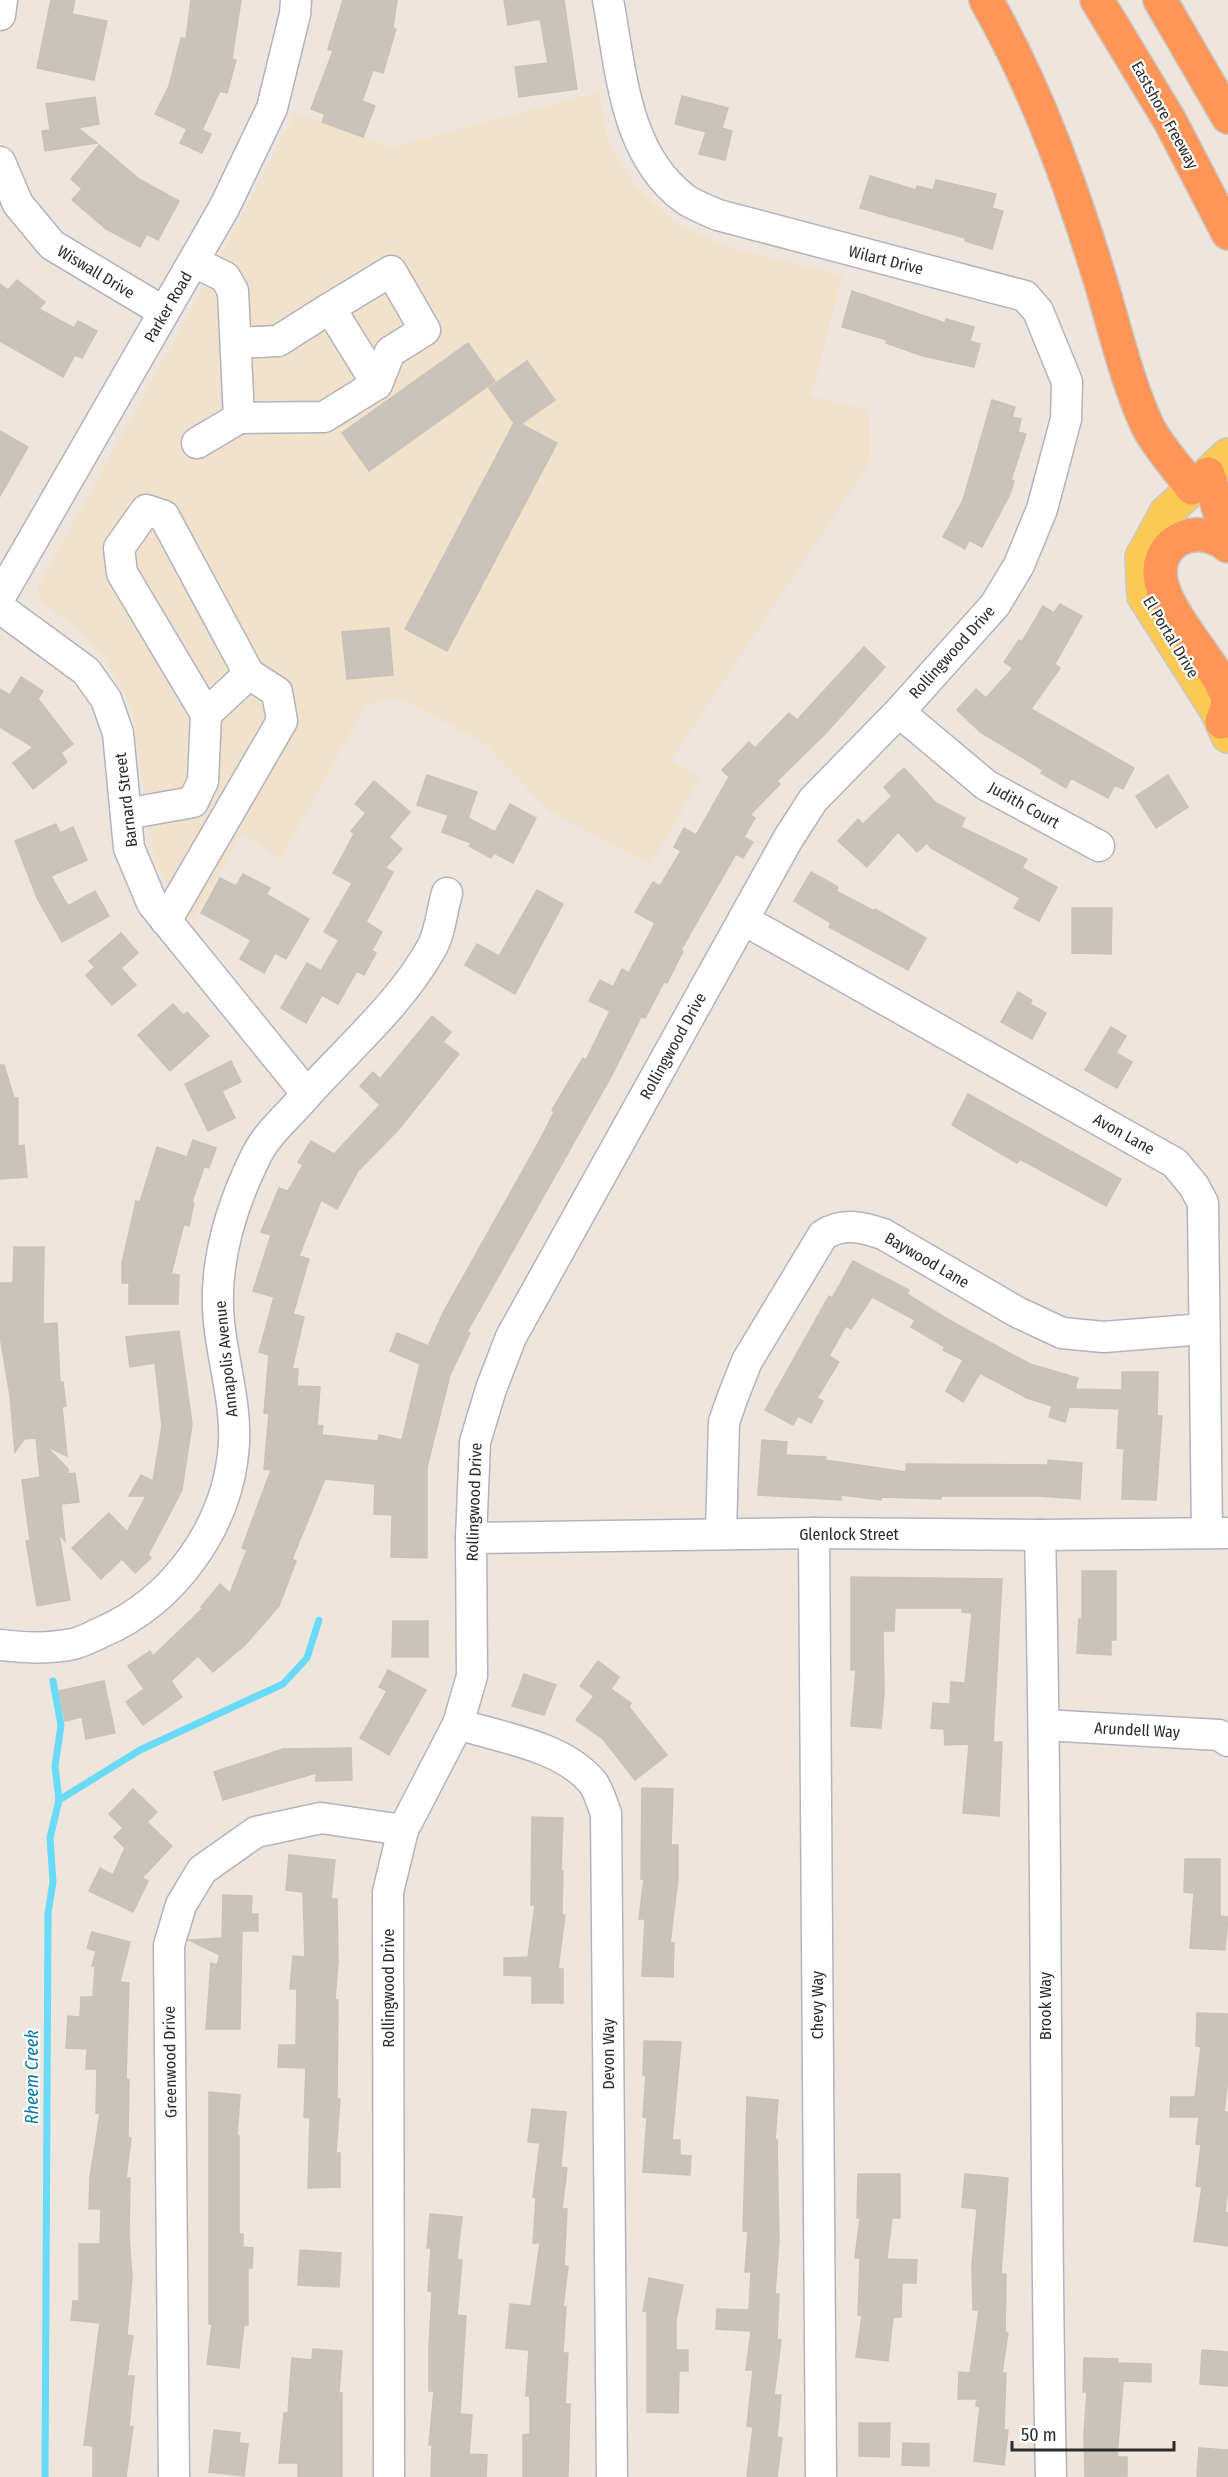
<svg xmlns="http://www.w3.org/2000/svg" width="1228" height="2477" font-family="'Fira Sans Condensed',sans-serif">
<rect width="100%" height="100%" fill="#eee6dd"/>
<polygon fill="#f1e2cb" points="599,92 608,141 633,183 673,221 727,247 843,275 811,396 869,410 871,461 671,760 700,779 651,865 549,811 484,743 399,698 366,705 280,860 242,832 193,922 171,894 154,858 132,709 107,662 78,628 41,602 37,588 220,257 295,113 392,147"/>
<g fill="none" stroke-linecap="round" stroke-linejoin="round">
<g stroke="#69daf7" stroke-width="7">
<polyline points="59,1800 140,1750 283,1684 307,1658 319,1620"/>
<polyline points="45,2477 48,1913 53,1882 50,1838 59,1800 55,1766 61,1725 53,1681"/>
</g>
</g>
<g fill="#c9c4bb" stroke="#cac2b6" stroke-width="1.5">
<polygon points="51,0 75,0 72,14 107,21 94,80 37,68"/>
<polygon points="191,0 241,0 232,59 236,60 227,93 220,91 202,130 211,134 202,153 180,143 187,129 155,114 169,86 181,38 186,39"/>
<polygon points="343,0 397,0 393,28 396,29 383,73 373,70 362,101 375,106 363,137 322,122 325,114 311,109 333,51 328,49"/>
<polygon points="504,0 564,0 577,89 519,97 515,67 548,63 540,19 508,25"/>
<polygon points="682,96 728,108 722,128 732,131 725,160 699,154 706,132 675,124"/>
<polygon points="95,97 99,124 78,128 97,143 45,151 42,131 50,130 46,104"/>
<polygon points="99,145 139,179 179,201 158,240 147,234 140,247 106,229 72,200 82,189 71,179"/>
<polygon points="870,176 916,190 917,186 933,190 936,180 996,194 992,208 1003,211 992,249 965,241 965,238 860,208"/>
<polygon points="17,280 45,302 39,309 74,328 78,321 97,331 82,358 75,355 63,377 0,341 0,284 8,290"/>
<polygon points="852,291 945,323 946,319 974,327 970,341 980,344 974,367 923,356 886,343 887,340 842,327"/>
<polygon points="468,343 495,381 369,471 342,433"/>
<polygon points="527,361 555,400 521,424 557,443 447,651 405,629 514,423 489,388"/>
<polygon points="992,400 1015,407 1012,417 1021,419 1018,432 1026,434 1011,480 1014,481 1010,494 982,547 969,540 965,549 943,537 963,500"/>
<polygon points="0,431 28,447 0,496"/>
<polygon points="1060,604 1082,616 1055,664 1060,668 1031,709 1134,768 1123,789 1115,785 1108,798 1071,778 1066,788 1041,773 1043,770 980,732 957,710 976,689 986,698 1013,668 1004,662 1019,640 1022,642 1043,606 1054,613"/>
<polygon points="389,628 393,675 347,679 342,632"/>
<polygon points="864,647 885,667 826,733 777,781 780,784 750,815 755,818 744,837 753,842 743,858 736,854 681,950 683,951 667,983 664,982 645,1018 641,1017 612,1075 467,1332 470,1333 450,1375 427,1467 427,1558 391,1557 392,1515 374,1514 375,1484 325,1479 292,1559 296,1561 279,1606 245,1645 213,1672 198,1656 171,1681 182,1697 143,1725 126,1702 144,1689 128,1666 150,1651 153,1656 203,1608 201,1607 220,1584 230,1593 247,1550 242,1548 271,1470 264,1469 269,1414 264,1413 269,1355 259,1352 274,1297 253,1291 271,1235 261,1232 279,1188 288,1191 303,1165 298,1162 311,1141 334,1154 380,1105 360,1086 373,1072 380,1079 432,1016 451,1032 443,1042 459,1054 399,1129 358,1171 337,1209 321,1200 299,1256 309,1259 293,1314 304,1317 292,1369 298,1369 297,1386 320,1387 317,1425 323,1426 322,1435 378,1441 379,1435 402,1440 420,1364 390,1351 397,1333 428,1346 444,1311 541,1138 554,1112 552,1110 583,1058 586,1060 610,1011 589,1001 600,980 613,987 622,969 629,973 655,923 635,912 653,882 660,886 681,851 674,847 684,828 696,835 729,777 722,770 749,742 755,748 789,713 797,720"/>
<polygon points="21,677 43,691 38,699 73,744 61,753 67,762 33,789 13,763 33,747 0,727 0,689 10,695"/>
<polygon points="904,768 936,803 965,818 961,827 1027,859 1022,868 1057,887 1039,921 1014,908 1020,898 931,848 927,843 917,852 898,832 867,867 838,841 858,819 863,824 892,796 884,787"/>
<polygon points="427,775 477,792 468,818 495,832 510,804 536,818 513,863 494,853 491,858 469,846 471,843 442,832 448,815 417,805"/>
<polygon points="1168,775 1188,807 1156,828 1136,796"/>
<polygon points="374,781 410,812 389,837 402,849 385,868 393,872 366,922 382,932 372,950 376,953 364,975 357,971 338,1004 322,995 306,1023 281,1008 307,963 321,971 339,940 324,932 352,883 333,873 354,834 351,831 366,813 355,804"/>
<polygon points="56,824 60,833 73,827 87,860 51,876 68,906 95,891 109,916 62,942 38,900 15,841"/>
<polygon points="811,872 838,887 836,891 874,911 875,909 926,938 908,970 829,927 831,923 794,901"/>
<polygon points="243,874 270,888 266,894 309,919 286,959 275,953 264,973 240,959 251,940 201,913 220,878 236,886"/>
<polygon points="537,890 563,904 515,994 465,965 477,944 499,956"/>
<polygon points="1072,908 1112,908 1111,954 1072,953"/>
<polygon points="121,933 138,953 121,968 136,985 112,1005 86,975 95,967 89,961"/>
<polygon points="1018,992 1032,1000 1030,1004 1046,1013 1032,1039 1001,1022"/>
<polygon points="173,1004 183,1015 187,1012 209,1036 170,1071 138,1035"/>
<polygon points="1111,1027 1126,1036 1116,1053 1132,1062 1117,1088 1085,1070"/>
<polygon points="231,1061 241,1082 222,1091 235,1118 208,1131 185,1084"/>
<polygon points="0,1065 4,1065 14,1098 18,1098 18,1146 24,1145 27,1177 0,1179"/>
<polygon points="968,1094 1121,1179 1106,1206 1020,1159 1017,1163 952,1125"/>
<polygon points="193,1140 216,1148 209,1168 204,1167 192,1202 194,1203 189,1226 184,1224 171,1274 179,1275 178,1304 129,1304 129,1283 122,1283 122,1263 136,1201 140,1202 157,1147 187,1157"/>
<polygon points="14,1247 44,1247 43,1324 57,1323 60,1382 63,1382 66,1406 62,1407 67,1456 46,1446 68,1469 68,1474 75,1473 79,1502 61,1504 65,1541 59,1534 70,1600 37,1606 26,1541 30,1540 22,1480 40,1477 36,1438 24,1439 15,1452 10,1396 0,1336 0,1283 13,1283"/>
<polygon points="853,1261 909,1290 907,1294 949,1320 1030,1364 1078,1378 1075,1389 1122,1390 1122,1372 1158,1372 1157,1416 1162,1416 1156,1500 1122,1499 1124,1449 1117,1448 1119,1409 1069,1407 1065,1422 1049,1417 1052,1406 1027,1398 980,1373 963,1402 946,1391 963,1360 943,1350 945,1347 911,1327 915,1320 872,1297 851,1329 846,1326 829,1356 839,1362 817,1398 823,1401 811,1423 798,1416 793,1425 765,1410 829,1296 832,1298"/>
<polygon points="179,1331 192,1424 182,1490 148,1555 151,1558 135,1573 122,1559 101,1579 72,1548 109,1513 127,1532 146,1496 129,1496 141,1475 153,1481 162,1426 155,1363 130,1367 126,1337"/>
<polygon points="762,1440 787,1442 786,1455 826,1457 825,1460 906,1472 906,1464 1048,1465 1048,1460 1082,1463 1080,1499 1038,1496 941,1496 941,1499 882,1497 881,1500 841,1495 841,1500 758,1495"/>
<polygon points="1082,1571 1116,1571 1116,1640 1111,1640 1111,1655 1077,1653 1079,1619 1082,1619"/>
<polygon points="851,1577 1002,1579 993,1742 1002,1742 999,1816 963,1813 969,1744 945,1745 944,1729 931,1728 933,1703 950,1704 951,1682 965,1683 972,1613 962,1612 962,1608 895,1608 894,1631 883,1631 884,1693 881,1728 851,1726 856,1670 851,1670"/>
<polygon points="393,1621 428,1621 428,1657 392,1657"/>
<polygon points="598,1661 619,1677 611,1689 631,1703 629,1707 667,1755 635,1780 603,1739 576,1720 594,1696 580,1686"/>
<polygon points="388,1670 426,1690 389,1755 360,1738 387,1691 379,1687"/>
<polygon points="524,1674 556,1685 544,1715 512,1706"/>
<polygon points="104,1681 115,1733 86,1739 82,1717 65,1721 59,1691"/>
<polygon points="351,1748 352,1780 316,1781 316,1773 223,1800 214,1772 283,1749"/>
<polygon points="642,1788 673,1789 671,1845 678,1845 678,1879 670,1943 674,1943 673,1977 642,1976 645,1919 639,1919 644,1879 641,1879"/>
<polygon points="133,1789 157,1812 147,1822 172,1846 142,1878 148,1881 133,1912 89,1891 100,1868 113,1875 125,1848 114,1837 123,1828 109,1814"/>
<polygon points="532,1817 563,1818 561,1871 563,1871 562,1915 565,1915 558,1969 563,1969 563,2003 532,2003 532,1976 504,1975 504,1958 528,1957 535,1905 531,1905"/>
<polygon points="289,1855 335,1860 331,1899 337,1899 338,1961 335,2000 338,2000 337,2099 340,2099 336,2153 340,2153 340,2187 308,2188 310,2118 304,2117 306,2068 278,2067 279,2045 296,2045 297,1989 290,1989 293,1956 305,1957 303,1892 286,1890"/>
<polygon points="1185,1859 1220,1859 1220,1916 1228,1917 1225,1950 1190,1948 1194,1893 1184,1892"/>
<polygon points="223,1895 252,1896 251,1914 258,1914 258,1931 242,1931 240,2029 206,2029 211,1963 217,1965 220,1955 189,1940 222,1938"/>
<polygon points="92,1932 130,1942 120,1982 129,1983 126,2079 129,2080 128,2137 131,2138 126,2178 130,2178 129,2234 132,2278 127,2335 133,2336 127,2376 134,2376 129,2426 133,2427 126,2477 93,2477 93,2446 84,2445 100,2323 71,2320 73,2301 79,2301 79,2244 100,2244 101,2209 89,2209 90,2177 100,2114 96,2113 97,2069 86,2069 87,2049 66,2048 68,2016 80,2017 81,1997 93,1997 95,1967 92,1966 96,1951 87,1948"/>
<polygon points="1197,2013 1228,2014 1228,2078 1224,2112 1228,2112 1228,2187 1225,2212 1228,2213 1228,2246 1194,2241 1202,2187 1196,2186 1201,2145 1196,2144 1199,2117 1170,2117 1171,2097 1195,2097 1201,2047 1196,2046"/>
<polygon points="644,2041 681,2042 672,2140 680,2140 680,2155 691,2156 690,2175 643,2172 647,2118 643,2117 646,2075 643,2075"/>
<polygon points="209,2092 240,2095 237,2136 239,2136 239,2234 243,2234 243,2247 253,2248 252,2268 248,2268 248,2325 244,2325 239,2368 207,2364 212,2324 209,2324"/>
<polygon points="747,2097 778,2100 775,2140 777,2140 779,2240 775,2294 779,2294 777,2339 781,2340 774,2395 781,2395 777,2437 782,2438 777,2477 747,2477 753,2427 747,2426 753,2370 746,2370 751,2331 716,2329 717,2309 749,2310 751,2272 745,2272 748,2231 743,2231"/>
<polygon points="532,2109 566,2112 561,2167 567,2168 562,2209 567,2209 564,2266 568,2266 563,2307 566,2307 563,2353 568,2353 565,2404 570,2404 568,2477 523,2477 523,2435 530,2434 530,2396 526,2396 529,2350 506,2348 510,2304 531,2306 540,2243 533,2243 536,2198 533,2197 540,2143 528,2142"/>
<polygon points="858,2174 900,2174 900,2218 892,2218 887,2259 917,2260 916,2283 902,2283 901,2317 893,2317 888,2361 856,2357 862,2316 858,2315 860,2258 855,2258 860,2218 857,2218"/>
<polygon points="965,2174 1008,2178 1001,2274 1006,2274 1005,2332 1008,2333 1002,2373 1006,2373 1004,2430 1008,2430 1004,2465 974,2461 980,2406 976,2406 977,2399 958,2399 959,2372 970,2373 979,2310 973,2310 972,2265 977,2209 962,2207"/>
<polygon points="430,2214 462,2217 457,2259 462,2260 457,2315 466,2316 460,2414 472,2415 469,2454 487,2455 486,2477 431,2477 432,2445 429,2445 434,2391 429,2391 429,2347 432,2292 428,2291 431,2248 427,2248"/>
<polygon points="300,2250 341,2253 339,2287 298,2285"/>
<polygon points="649,2278 683,2285 676,2320 676,2350 688,2350 688,2371 679,2371 678,2413 647,2412 647,2312 643,2311"/>
<polygon points="313,2349 342,2351 339,2393 342,2393 342,2477 298,2477 298,2463 279,2463 284,2413 288,2413 292,2358 312,2360"/>
<polygon points="1202,2350 1228,2352 1228,2386 1200,2384"/>
<polygon points="1084,2358 1118,2359 1118,2363 1151,2364 1151,2382 1123,2381 1117,2457 1127,2457 1127,2476 1085,2477 1084,2435 1087,2392 1083,2392"/>
<polygon points="859,2423 890,2423 889,2457 859,2456"/>
<polygon points="214,2430 240,2433 239,2443 248,2444 244,2476 209,2472"/>
<polygon points="903,2443 929,2444 929,2466 902,2465"/>
<polygon points="1199,2448 1228,2450 1228,2477 1197,2477"/>
</g>
<g fill="none" stroke-linecap="round" stroke-linejoin="round">
<defs>
<g id="minor">
<polyline points="0,15 2,0"/>
<polyline points="0,162 18,204 52,245 164,312"/>
<polyline points="194,262 225,277 233,291 239,418 324,417 377,384 330,308 278,341 236,343"/>
<polyline points="330,308 391,271 425,330 390,352 377,384"/>
<polyline points="197,443 239,418"/>
<polyline points="0,597 224,208 272,108 295,14 296,0"/>
<polyline points="0,608 86,671 106,699 118,733 129,848 152,903 307,1094"/>
<polyline points="899,712 986,785 1099,846"/>
<polyline points="206,714 249,674"/>
<polyline points="126,814 193,802 203,781 206,714 122,573 119,548 146,510 164,516 249,674 277,692 282,721 166,921"/>
<polyline points="744,920 1175,1163 1194,1186 1203,1203 1207,1533"/>
<polyline points="814,1533 821,2477"/>
<path d="M721 1534 724 1422 732 1399 747 1361 823 1235C843 1222 862 1227 883 1234L1017 1312 1062 1333 1104 1337 1203 1329"/>
<path d="M1040 1535C1048 1849 1044 2163 1051 2477"/>
<polyline points="471,1538 814,1533 1040,1535 1228,1533"/>
<path d="M0 1645C24 1648 49 1649 73 1644 82 1642 91 1637 100 1633 175 1601 229 1525 234 1443 236 1403 223 1362 219 1322 213 1264 230 1209 255 1158 265 1136 285 1119 301 1101 344 1052 399 1006 431 949 440 934 442 910 447 893"/>
<path d="M458 1724C502 1738 563 1746 593 1783 599 1791 602 1804 606 1813L612 2477"/>
<polyline points="1044,1725 1219,1735 1228,1741"/>
<polyline points="174,2477 169,1945 181,1905 202,1870 256,1832 321,1818 403,1830"/>
<path d="M389 2477 388 1892 403 1830 458 1724 472 1676 471 1538 475 1442 491 1389 511 1337 788 839 813 800 899 712 995 605 1019 565 1042 509 1066 419 1067 382 1038 311 1025 296 718 215C707 210 695 206 685 199 624 154 621 68 608 0"/>
</g>
<polyline id="major" points="1228,455 1166,513 1142,557 1144,596 1217,711 1228,736"/>
<g id="highway">
<path d="M986 0C1035 86 1069 179 1098 273 1114 324 1125 377 1147 425 1157 446 1179 469 1192 488"/>
<polyline points="1097,0 1170,121 1228,233"/>
<polyline points="1160,0 1228,117"/>
<polyline points="1208,474 1228,539"/>
<path d="M1222 722C1224 716 1228 707 1228 700 1218 658 1136 592 1167 550 1173 542 1183 536 1194 535 1206 534 1218 538 1228 546"/>
</g>
</defs>
<use href="#minor" stroke="#b1b4c0" stroke-width="33"/>
<use href="#major" stroke="#c8c8c8" stroke-width="36"/>
<use href="#highway" stroke="#c8c8c8" stroke-width="36"/>
<use href="#minor" stroke="#fff" stroke-width="30"/>
<use href="#major" stroke="#faca55" stroke-width="33"/>
<use href="#highway" stroke="#ff9657" stroke-width="33"/>
</g>
<g text-anchor="middle" dominant-baseline="central" stroke-width="4.5" stroke-linejoin="round" paint-order="stroke">
<g font-size="16" fill="#2b2b2b" stroke="#fff">
<text transform="translate(1165 115) rotate(61)">Eastshore Freeway</text>
<text transform="translate(886 260) rotate(14)">Wilart Drive</text>
<text transform="translate(96 272) rotate(31)">Wiswall Drive</text>
<text transform="translate(168 307) rotate(-60)">Parker Road</text>
<text transform="translate(1171 637) rotate(59)">El Portal Drive</text>
<text transform="translate(952 652) rotate(-48)">Rollingwood Drive</text>
<text transform="translate(126 800) rotate(-97)">Barnard Street</text>
<text transform="translate(1024 805) rotate(29)">Judith Court</text>
<text transform="translate(673 1046) rotate(-61)">Rollingwood Drive</text>
<text transform="translate(1124 1134) rotate(29)">Avon Lane</text>
<text transform="translate(927 1260) rotate(30)">Baywood Lane</text>
<text transform="translate(226 1359) rotate(-96)">Annapolis Avenue</text>
<text transform="translate(474 1502) rotate(-88)">Rollingwood Drive</text>
<text x="849" y="1534">Glenlock Street</text>
<text transform="translate(1137 1730) rotate(3)">Arundell Way</text>
<text transform="translate(388 1988) rotate(-90)">Rollingwood Drive</text>
<text transform="translate(817 2005) rotate(-90)">Chevy Way</text>
<text transform="translate(1045 2006) rotate(-90)">Brook Way</text>
<text transform="translate(608 2054) rotate(-90)">Devon Way</text>
<text transform="translate(170 2062) rotate(-91)">Greenwood Drive</text>
</g>
<g font-size="18" font-style="italic" fill="#0478a7" stroke="#fff">
<text transform="translate(32 2077) rotate(-90)">Rheem Creek</text>
</g>
</g>
<path d="M1012 2441v9h162v-9" fill="none" stroke="#2b2b2b" stroke-width="3"/>
<text x="1021" y="2441" font-size="18" fill="#2b2b2b" stroke="#ffffff" stroke-width="4.5" paint-order="stroke">50 m</text>
</svg>
